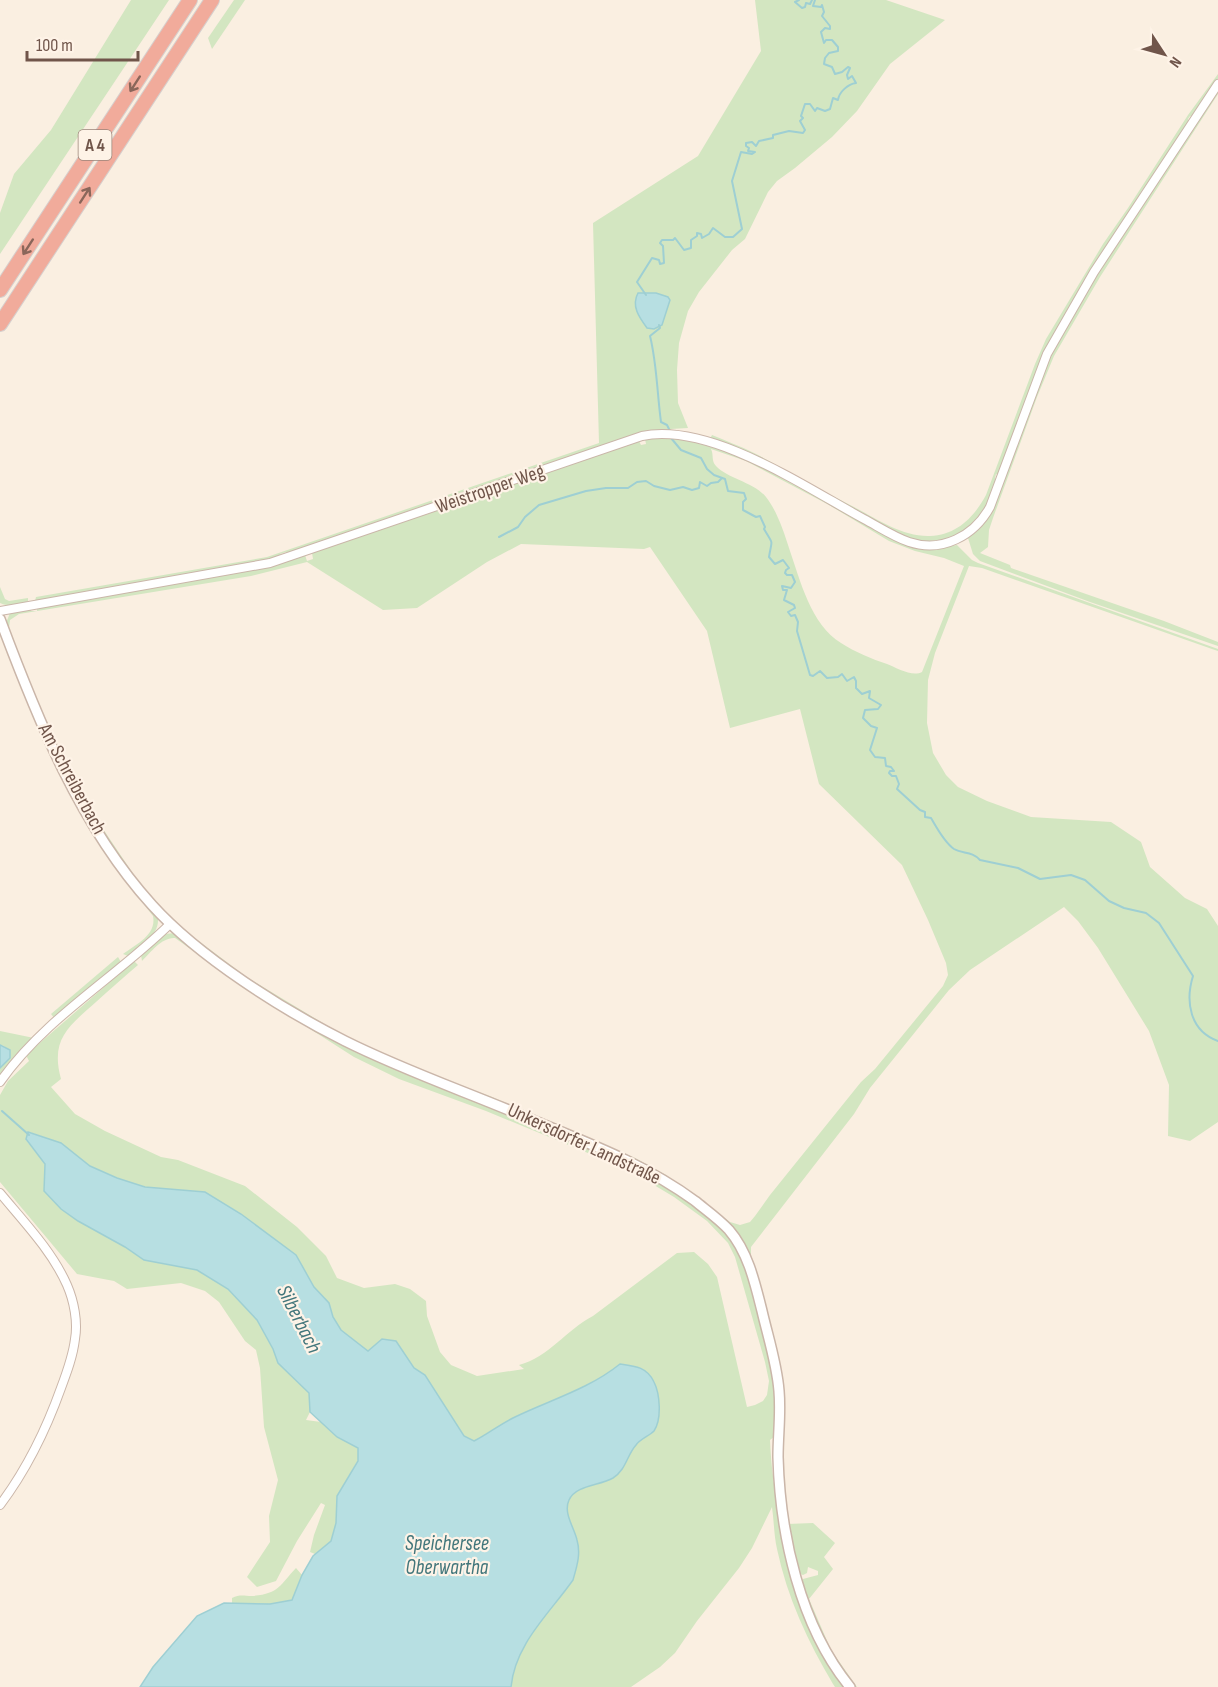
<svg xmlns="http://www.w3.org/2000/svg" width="1218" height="1687" font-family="'Sofia Sans Condensed',sans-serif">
<rect width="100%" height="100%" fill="#faefe1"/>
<g fill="#d3e6c1" fill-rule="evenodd">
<polygon points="131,0 169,0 0,254 0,213 14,174 51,130"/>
<polygon points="234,0 245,0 212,49 208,38"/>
<path d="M755 0H886L945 20 890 64 857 111 832 137 795 168 777 181 768 192 745 239 732 250 699 292 688 311 679 343 677 370 678 403 688 428 671 429 672 436 703 443 746 459 909 546 930 549 957 545 972 560 978 563 1218 649V651L1212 649 982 568 969 566 935 653 928 680 927 723 933 753 946 775 958 787 987 801 1031 817 1111 822 1141 842 1150 867 1185 898 1207 909 1218 926V1122L1190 1141 1168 1136 1169 1085 1149 1031 1098 948 1078 921 1064 907 970 970 949 990 870 1088 854 1114 751 1247V1257L759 1280 784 1384V1446L781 1442 782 1390 775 1354 771 1360 777 1402 775 1436 770 1440C771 1466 774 1487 779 1512 791 1575 808 1634 846 1687H835L833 1684C808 1642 787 1597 777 1549 774 1536 774 1521 772 1507L752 1548 739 1568 697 1621 675 1653 660 1667 631 1687H511C515 1644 549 1614 573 1580 577 1567 581 1554 577 1540 574 1527 563 1513 569 1500 576 1485 599 1486 613 1478 626 1471 627 1455 635 1445 640 1439 649 1436 654 1431 662 1419 660 1394 654 1382 647 1367 635 1366 620 1364 589 1389 550 1400 515 1417 501 1424 488 1434 474 1441L464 1436 425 1376 414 1368 396 1341 382 1339 368 1351 341 1330 333 1317 329 1303 314 1287 296 1255 241 1214 205 1192 145 1187 117 1178 90 1166 61 1143 29 1132 26 1140 45 1164 44 1191 61 1209 78 1221 125 1247 144 1260 197 1270 228 1289 257 1320 273 1349 278 1363 309 1393 310 1412 306 1420 321 1422 337 1437 358 1447V1460L337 1496 336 1523 331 1541 315 1554 310 1552 314 1535 325 1505 321 1503 297 1541 276 1581 257 1587 247 1577 270 1542 269 1516 278 1480 264 1427 260 1368 256 1350 245 1341 219 1302 205 1291 181 1283 127 1289 114 1281 77 1274 0 1182V1095L8 1081 29 1061 26 1055 134 961 138 965C124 977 110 989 96 1002 69 1026 50 1039 61 1079L51 1087 75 1114 105 1131 161 1157 178 1160 245 1186 297 1227 326 1256 337 1278 364 1288 395 1284 410 1289 426 1301 427 1316 440 1352 451 1365 477 1376 524 1369 519 1365C549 1357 566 1330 593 1316L677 1253 694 1252 708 1264 717 1277 747 1407 755 1405 763 1401 767 1395 769 1381 765 1362 735 1257 728 1243 707 1221 674 1197 629 1170 486 1111 399 1079 354 1057 243 986 175 938C162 937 151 952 142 961L141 955C151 946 162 930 177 934 200 951 223 970 246 986 295 1019 348 1047 402 1071 487 1107 576 1134 657 1178L660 1175 616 1151 491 1099 406 1067 345 1038 247 980 175 925 151 900 129 872 92 815 65 768 9 636 6 623 10 613 30 608 31 611H37V607C84 598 131 587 179 581 221 576 265 570 305 555L307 561 313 559 312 553 598 454 639 441 641 445 646 444 645 439 658 436 656 431 641 432 640 434 288 554 286 552 280 554 281 557 268 560 35 601 36 597 267 557 599 443 593 223 698 156 761 51ZM711 449 746 461 829 505 889 541 915 551 944 558 964 566 922 672C912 677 897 668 887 664 872 659 855 652 841 643 811 625 800 580 789 548 784 532 777 511 766 497 754 482 728 479 716 466 711 461 714 455 711 449ZM521 544 644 549 650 547 707 631 730 728 800 709 819 784 902 865 928 920 946 963 948 975 943 986 875 1069 861 1082 770 1195 755 1216 750 1222 740 1225 730 1222 666 1175 635 1158 492 1097 406 1065 346 1037 248 978 176 924 140 884 93 814 66 767 41 712 9 628 10 620 19 614 251 576 307 562 383 610 417 608 487 562Z"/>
<path d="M1218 74V79L1192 117 1190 116 1188 119 1189 122 1141 192 1136 204 1051 342 999 475 996 474 995 478 997 481C992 492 989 506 981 515 963 540 934 545 906 538L750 454 710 439 712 435C726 441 740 446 754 453 787 470 820 490 854 507 877 519 903 537 930 536 957 535 974 517 986 495L1035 364 1046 339 1103 244 1128 208 1188 115Z"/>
<polygon points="1218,89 1218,94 1100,277 1054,356 1037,397 993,518 989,530 988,547 980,553 1010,565 1011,568 1164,621 1218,642 1218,646 1090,602 980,561 973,554 968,538 980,526 1045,364 1095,275"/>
<path d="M0 587 5 599 9 601 28 598V601C21 605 8 607 0 603Z"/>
<path d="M0 626 53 756 158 919C159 936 140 946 128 956L123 954C135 945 157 935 153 916L123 877 100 842 58 770 0 632Z"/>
<polygon points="118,957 121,962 55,1019 51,1014"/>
<polygon points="0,1031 34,1038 0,1076 0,1068 10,1058 4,1046 0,1045"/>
<path d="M813 1523 835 1543 824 1557 833 1569 809 1599 831 1650 857 1687H853C829 1655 815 1620 801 1582L803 1579 818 1575V1571L808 1567 807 1573 803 1575 798 1573 787 1524Z"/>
<path d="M296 1568 302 1575 292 1600 270 1604 232 1603V1598C240 1594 244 1596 252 1596 279 1594 280 1585 296 1568Z"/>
</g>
<g fill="#b7dfe2" stroke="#9ecfd3" stroke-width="1.5">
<path d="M638 293H656L668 297 670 300 662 325 654 329 647 328C639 317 631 306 638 293Z"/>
<polygon points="0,1045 10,1050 10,1058 0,1068"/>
<path d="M28 1132 61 1143 90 1166 117 1178 145 1187 205 1192 241 1214 296 1255 314 1287 329 1303 333 1317 341 1330 368 1351 382 1339 396 1341 414 1368 425 1375 464 1436 474 1441C488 1434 500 1424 515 1417 550 1400 589 1389 620 1364 635 1366 647 1367 654 1382 660 1394 662 1419 654 1431 649 1436 640 1439 636 1445 627 1455 626 1470 613 1478 599 1486 576 1485 569 1500 563 1513 574 1527 577 1540 581 1554 577 1566 573 1580 549 1614 515 1644 511 1687H140L153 1667 197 1616 224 1603 270 1604 292 1600 302 1575 313 1556 331 1541 336 1523 337 1496 358 1461V1448L337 1437 310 1412 309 1393 278 1363 273 1349 257 1320 228 1289 197 1270 144 1260 125 1247 78 1221 61 1209 44 1191 45 1164 26 1139Z"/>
</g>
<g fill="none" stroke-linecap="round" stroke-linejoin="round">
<g stroke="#9ecfd3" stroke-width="2">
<polyline points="799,0 795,2 802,8 805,7 806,3 810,4 812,0"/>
<path d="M646 295 637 282 652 258 659 260 660 264 664 263 663 246 660 243 662 240H673L675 238 684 250 691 248V240L697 236V233L701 234 702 238 709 234 713 228 725 237H733L742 229 732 181 741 152 752 154 755 152 748 151 749 148 746 146V143L752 142 756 146 759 141 773 138V135L789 131 803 133 805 130 800 121 803 118 801 116 805 104H810L815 111 817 108 825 111 830 109 833 98 838 100C839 92 848 84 856 83L852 76 848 79 847 75 850 68 848 67 842 72 835 74 832 67 824 64 825 58 829 53 838 51V47L832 40H826L824 43 821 32 825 28 830 29V26L822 16 824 12 822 5 821 7 813 6 815 0"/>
<path d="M659 325 660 328 650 336C657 364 657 393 661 422L667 425 669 429"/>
<path d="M671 438 681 450 701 458 707 469 714 475 725 479 728 491 744 493 746 499 743 502V510L756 517 760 516 765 527 764 529C774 546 772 538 769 557L775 564 783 560 789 568 786 570 785 573 787 575H792L795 582 791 588 782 586 783 590H787L784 600 794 605 795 608 788 612 791 616 795 615 798 622 797 631 810 675 813 676 820 671 827 678 838 677 842 674 847 681 854 677 856 681V688L862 694 870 691 869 698 881 705 878 709 865 710 863 718 871 726 877 728 870 750 875 757 885 758 886 766 891 767 894 771H890L889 773 892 776H896L899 784 897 789 920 810 925 812V817L931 818C937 828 944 842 954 849 963 854 972 851 980 860L1018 868 1040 879 1071 875 1085 880 1109 901 1124 908 1146 913 1159 923 1193 976C1185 1002 1190 1031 1218 1041"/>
<polyline points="499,537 518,527 525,517 539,505 586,491 606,488 628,488 637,482 646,481 654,486 670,490 683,487 692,490 699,488 700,482 707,486 711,483 718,482 722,478"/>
<polyline points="2,1111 29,1135"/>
</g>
<defs>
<g id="minor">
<path d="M0 611 270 563 642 436C710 422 805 487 864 519 879 527 894 537 909 542 942 553 974 536 990 507L1047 354 1094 272 1218 84"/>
<path d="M0 1082C45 1018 115 978 170 924"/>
<path d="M0 1193C24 1222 52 1251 67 1285 74 1301 78 1322 75 1339 73 1356 67 1372 61 1388 46 1430 27 1469 0 1505"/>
</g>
<path id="tertiary" d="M0 619C37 718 80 826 152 905 199 957 283 1010 345 1041 403 1070 464 1091 523 1116 582 1141 642 1162 695 1201 706 1210 719 1219 729 1230 748 1252 755 1283 762 1311 768 1337 777 1364 779 1391 781 1413 778 1435 778 1457 780 1534 800 1626 850 1687"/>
<g id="motorway">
<polyline points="0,290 190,0"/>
<polyline points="0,324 212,0"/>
</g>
</defs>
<use href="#minor" stroke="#cab6a9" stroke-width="10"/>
<use href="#tertiary" stroke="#cab6a9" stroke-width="12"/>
<use href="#motorway" stroke="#d7cfcc" stroke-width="16"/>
<use href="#minor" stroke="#fff" stroke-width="8"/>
<use href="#tertiary" stroke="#fff" stroke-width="9"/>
<use href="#motorway" stroke="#f1ab9b" stroke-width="14"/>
</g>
<defs><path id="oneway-shaft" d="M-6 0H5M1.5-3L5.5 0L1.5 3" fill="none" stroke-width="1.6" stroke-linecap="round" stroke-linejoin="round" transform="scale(1.5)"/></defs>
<g stroke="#8a665a">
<use href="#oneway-shaft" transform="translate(135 84) rotate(123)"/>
<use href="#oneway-shaft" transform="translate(85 195) rotate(-57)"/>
<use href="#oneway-shaft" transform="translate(28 247) rotate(123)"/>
</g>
<g text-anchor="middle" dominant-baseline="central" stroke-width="4.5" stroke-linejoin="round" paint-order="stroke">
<rect fill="#fef3e7" stroke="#9b8479" stroke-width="1.5" x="78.5" y="130" width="33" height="30" rx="4.5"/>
<g font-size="18" font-weight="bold" fill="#70554a">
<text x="95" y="145">A 4</text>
</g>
<g font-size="20" fill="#70554a" stroke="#fef3e7">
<text transform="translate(490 489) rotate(-19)">Weistropper Weg</text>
<text transform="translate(72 779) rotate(62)">Am Schreiberbach</text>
<text transform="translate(584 1144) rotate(25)">Unkersdorfer Landstraße</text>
</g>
<g font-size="21" font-style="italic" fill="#42767b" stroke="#fef3e7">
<text transform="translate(299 1319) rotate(63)">Silberbach</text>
<text x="447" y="1543">Speichersee<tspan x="447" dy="24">Oberwartha</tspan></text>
</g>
</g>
<g transform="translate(1164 54) rotate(126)" stroke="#fef3e7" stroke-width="4.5" paint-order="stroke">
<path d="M0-4.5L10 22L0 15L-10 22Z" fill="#70554a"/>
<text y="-9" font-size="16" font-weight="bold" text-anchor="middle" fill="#70554a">N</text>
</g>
<path d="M27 51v9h111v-9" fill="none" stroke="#70554a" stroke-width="3"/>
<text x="36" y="51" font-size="18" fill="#70554a" stroke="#fef3e7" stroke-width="4.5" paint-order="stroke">100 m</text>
</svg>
